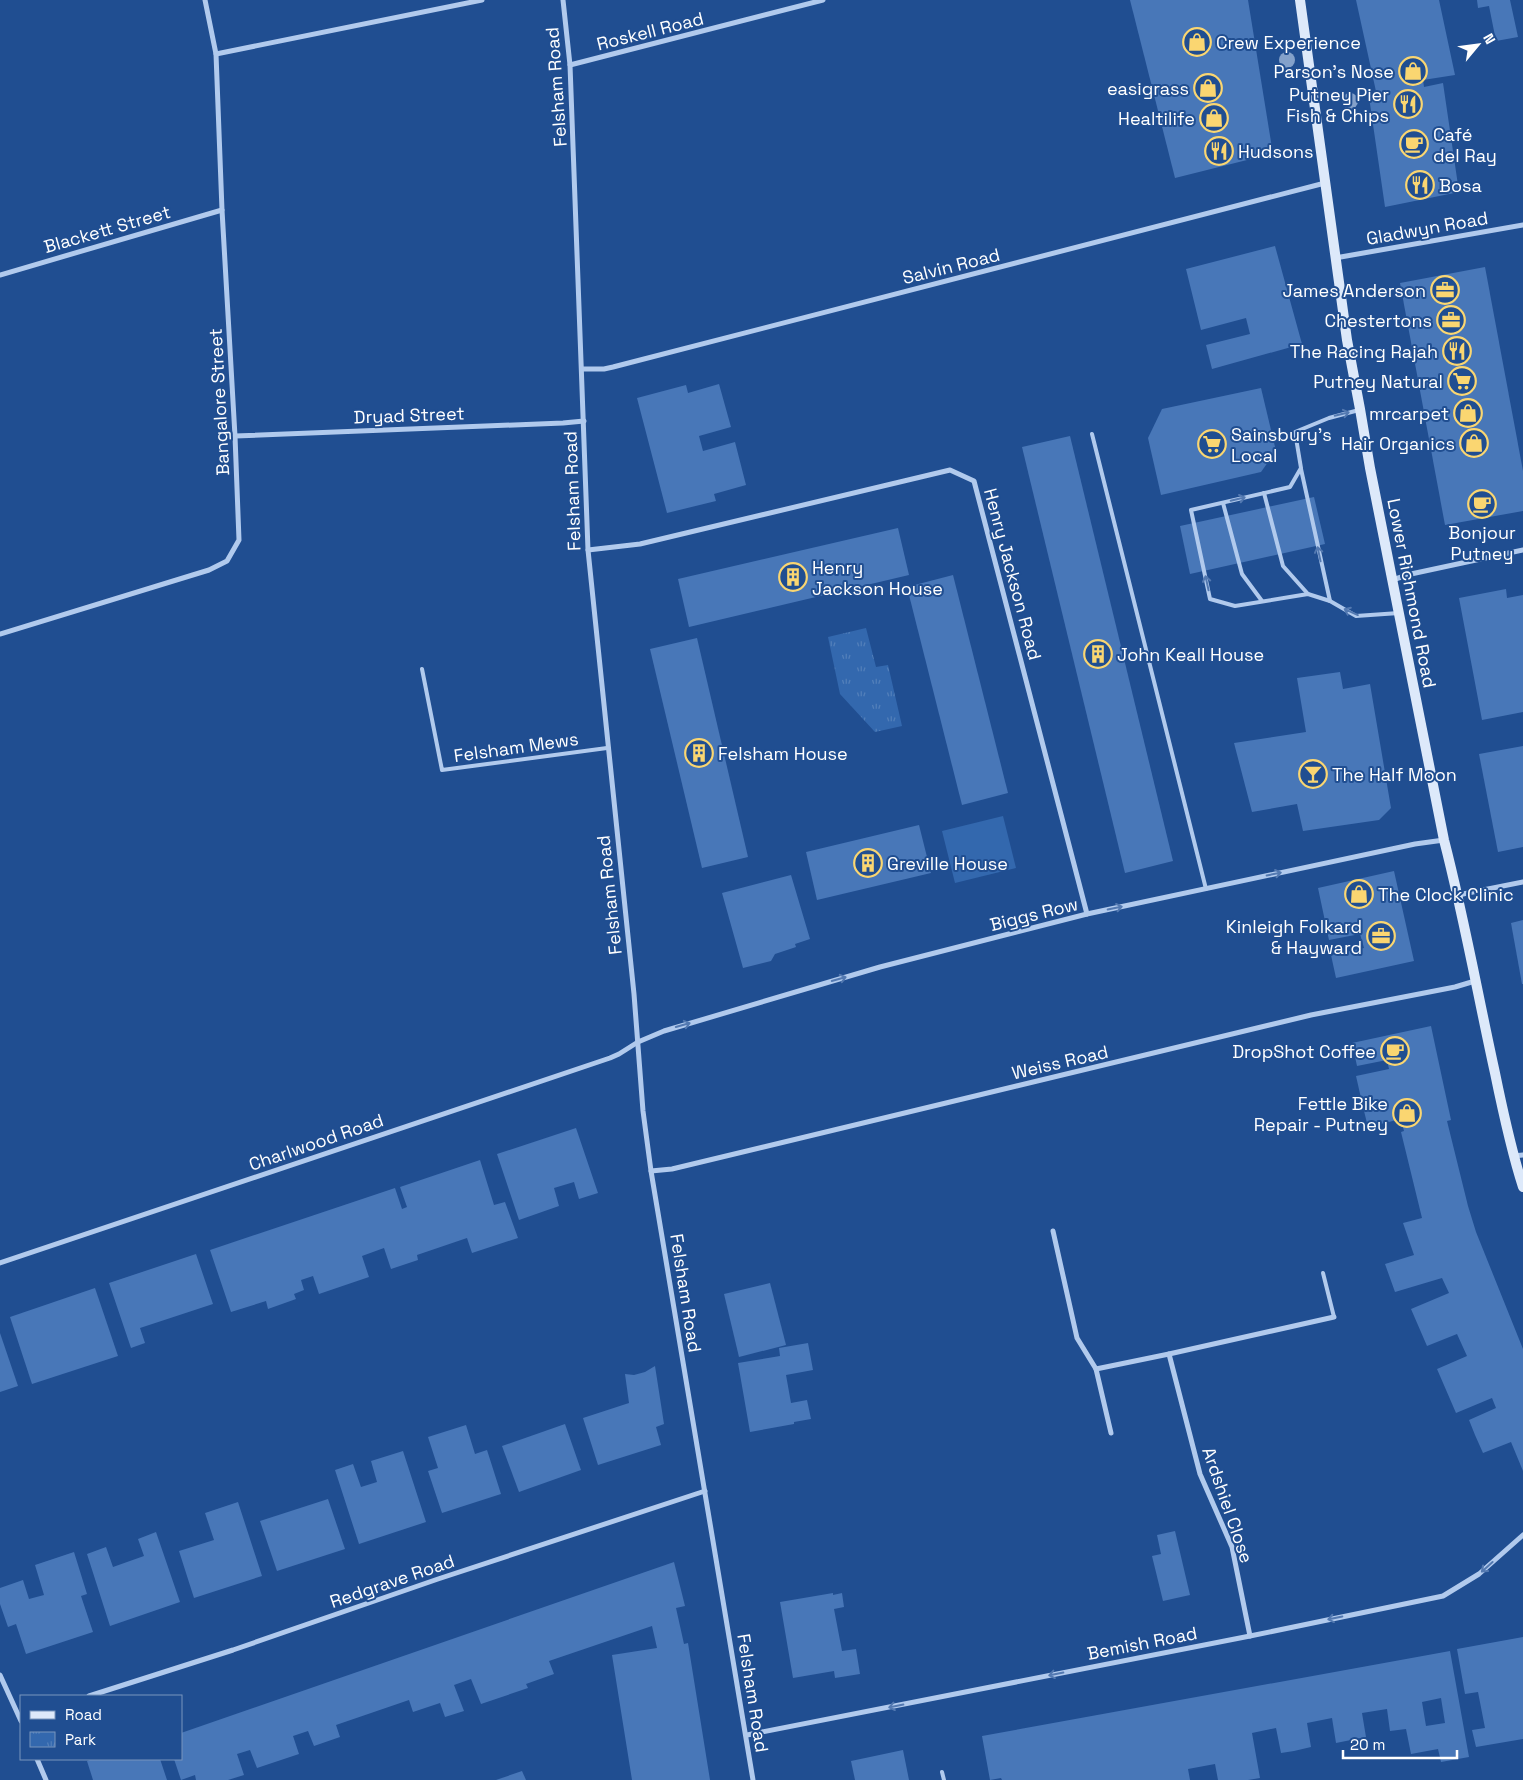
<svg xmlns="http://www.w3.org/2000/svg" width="1523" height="1780" font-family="'Space Grotesk',sans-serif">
<defs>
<pattern id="park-tufts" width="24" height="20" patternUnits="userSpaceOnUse" patternTransform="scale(1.25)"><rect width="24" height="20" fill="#3368ae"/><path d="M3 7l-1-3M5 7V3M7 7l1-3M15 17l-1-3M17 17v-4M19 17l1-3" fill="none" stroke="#527fba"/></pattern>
</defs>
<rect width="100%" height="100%" fill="#204e91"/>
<polygon fill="#3368ae" points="1003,816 1016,868 955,883 942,831"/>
<polygon fill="url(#park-tufts)" points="866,628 876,667 888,665 902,726 875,732 840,694 828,637"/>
<g fill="#4877b8" fill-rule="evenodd">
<polygon points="1130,0 1248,0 1272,148 1267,155 1175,178"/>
<polygon points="1356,0 1439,0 1455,75 1423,80 1424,87 1443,83 1459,192 1385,207 1369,97 1377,96"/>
<polygon points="1477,0 1510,0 1518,37 1496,41 1489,6 1478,8"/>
<polygon points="1275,246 1302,344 1212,369 1206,345 1250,334 1246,318 1201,330 1186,269"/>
<polygon points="1485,267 1523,471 1523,511 1445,525 1400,283"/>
<polygon points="719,384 731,427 699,436 703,451 735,442 746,485 714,494 716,501 667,513 637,398 686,385 688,393"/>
<polygon points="1261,388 1276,451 1261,472 1161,495 1148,438 1162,409"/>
<polygon points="1070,436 1173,861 1125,873 1022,447"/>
<polygon points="1314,497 1325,544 1190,574 1180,526"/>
<polygon points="898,528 909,575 689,627 678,579"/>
<polygon points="953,575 1008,793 962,805 907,587"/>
<polygon points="1506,589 1507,598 1523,595 1523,712 1482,720 1459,598"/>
<polygon points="697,638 748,857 702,868 650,649"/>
<polygon points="1340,672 1343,689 1370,684 1391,808 1379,820 1303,831 1297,804 1252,812 1234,743 1306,732 1297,678"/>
<polygon points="1523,746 1523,847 1498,852 1479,754"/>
<polygon points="919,825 931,873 817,900 806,852"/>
<polygon points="1394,871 1414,961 1336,978 1331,955 1364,948 1360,934 1329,940 1318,888"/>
<polygon points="791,875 810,939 795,944 796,947 775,954 771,961 743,968 722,893"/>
<polygon points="1523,920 1523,984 1522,984 1511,923"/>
<polygon points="1431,1026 1451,1120 1447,1121 1468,1206 1476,1232 1523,1349 1523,1471 1511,1442 1483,1453 1475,1435 1469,1420 1496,1408 1492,1398 1456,1413 1437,1369 1467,1356 1457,1334 1427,1346 1411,1309 1449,1293 1442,1278 1395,1292 1385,1264 1414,1255 1403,1223 1422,1218 1401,1132 1404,1131 1401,1119 1368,1127 1363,1107 1356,1076 1389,1069 1387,1060 1357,1066 1352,1043"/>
<polygon points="576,1128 598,1193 579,1199 574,1182 554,1188 559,1206 519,1220 497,1154"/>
<polygon points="480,1160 494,1205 505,1202 518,1238 472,1253 467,1238 417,1255 418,1260 391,1269 384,1248 362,1256 369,1277 319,1294 313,1276 301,1280 304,1290 294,1294 296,1299 268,1309 266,1301 231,1312 210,1250 395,1188 402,1209 407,1207 400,1187"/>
<polygon points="196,1254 213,1304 140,1328 145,1343 131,1348 109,1283"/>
<polygon points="770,1283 786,1345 739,1357 724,1294"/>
<polygon points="95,1288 118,1356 32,1384 10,1317"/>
<polygon points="0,1333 18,1386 0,1392"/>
<polygon points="808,1343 813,1370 786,1375 791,1403 807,1400 811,1419 794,1422 794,1424 750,1432 738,1363 780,1356 779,1348"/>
<polygon points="655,1366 664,1424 656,1427 661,1445 598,1465 583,1418 629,1403 625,1374 634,1375 645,1372"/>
<polygon points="565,1424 581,1470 519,1492 502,1446"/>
<polygon points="466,1425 475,1454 487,1450 501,1494 442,1513 428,1471 438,1468 428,1437"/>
<polygon points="403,1451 426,1522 359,1544 335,1470 353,1464 361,1487 377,1482 371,1461"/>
<polygon points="328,1499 345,1549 277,1571 260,1521"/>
<polygon points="238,1502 262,1576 194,1598 179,1551 214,1540 205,1513"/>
<polygon points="1175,1531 1190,1595 1163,1601 1152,1556 1161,1554 1157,1535"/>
<polygon points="156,1532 180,1602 110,1626 87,1554 106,1547 113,1567 144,1556 138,1539"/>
<polygon points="74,1552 87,1594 81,1596 93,1632 26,1654 16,1624 8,1627 0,1604 0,1588 23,1580 29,1599 44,1595 35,1565"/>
<polygon points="674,1562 685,1606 676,1608 684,1644 688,1643 710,1780 632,1780 612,1655 657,1648 652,1626 549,1661 554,1674 526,1684 528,1688 481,1704 471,1679 454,1685 464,1711 445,1717 440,1703 413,1712 409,1700 336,1725 340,1737 314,1746 308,1731 293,1736 299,1754 257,1768 250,1750 237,1754 244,1775 228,1780 196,1780 195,1775 181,1780 174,1759 181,1759 181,1733"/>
<polygon points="833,1593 833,1595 842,1593 844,1607 834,1609 842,1651 856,1649 860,1674 835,1678 834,1671 793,1678 780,1602"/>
<polygon points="1523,1637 1523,1739 1476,1747 1472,1730 1485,1728 1478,1692 1465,1694 1457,1649"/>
<path d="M1450 1651 1469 1757 1441 1762 1438 1749 1411 1754 1406 1729 1390 1731 1387 1709 1362 1713 1366 1737 1336 1743 1332 1718 1307 1723 1311 1747 1294 1751 1281 1753 1276 1728 1252 1733 1260 1778 1248 1780H1218L1215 1764 1188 1769 1190 1780H1002L1001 1778 990 1780 982 1736ZM1441 1698 1445 1723 1426 1726 1422 1702Z"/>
<polygon points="903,1750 909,1780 855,1780 851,1761"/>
<polygon points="93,1759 160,1759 167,1780 93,1780 87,1761"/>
<polygon points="522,1771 526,1780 496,1780"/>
</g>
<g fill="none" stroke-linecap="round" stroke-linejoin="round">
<g stroke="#b1caed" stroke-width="4">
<polyline points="1359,410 1329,418 1295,432 1301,468 1290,487 1191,510 1210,599 1235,606 1308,594 1330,601 1356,616 1399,613"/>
<polyline points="1092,434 1206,889"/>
<polyline points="1301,469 1330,601"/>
<polyline points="1264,493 1283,566 1308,594"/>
<polyline points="1223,503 1242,574 1262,601"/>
<polyline points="422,669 442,770 607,748"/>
<polyline points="1323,1273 1334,1317"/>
<polyline points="942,1772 944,1780"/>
</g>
<g stroke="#b1caed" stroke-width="5">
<polyline points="563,0 570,65 588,550 634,994 643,1111 651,1171 753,1780"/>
<polyline points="216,54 482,0"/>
<polyline points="570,65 823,0"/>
<polyline points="1335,258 1523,225"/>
<polyline points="0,275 222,210"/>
<polyline points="582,369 604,369 613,367 1325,183"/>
<polyline points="235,436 563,423 584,421"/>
<polyline points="588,550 640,544 950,470 974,481 1087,914"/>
<polyline points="1392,580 1411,574 1523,550"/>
<polyline points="0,634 209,570 227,561 239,540 235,436 222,210 216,54 205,0"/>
<polyline points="1458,895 1523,882"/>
<polyline points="1513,1156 1523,1155"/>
<polyline points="651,1171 672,1169 1311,1015 1455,987 1475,981"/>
<polyline points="1053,1231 1077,1338 1096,1369 1169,1354 1200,1474 1232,1547 1250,1636"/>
<polyline points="0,1263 610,1058 619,1054 638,1042 664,1031 880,967 1087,914 1415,844 1444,840"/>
<polyline points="1169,1354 1334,1317"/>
<polyline points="1096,1369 1111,1433"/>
<polyline points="0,1675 21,1721"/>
<polyline points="89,1696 233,1650 438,1579 705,1491"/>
<polyline points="747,1735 1250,1636 1443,1596 1479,1574 1523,1535"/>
<polyline points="37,1759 46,1780"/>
</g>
<path stroke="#dde9fa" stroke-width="10" d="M1300 0 1347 340 1360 409 1370 468 1444 840C1464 917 1478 996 1495 1073 1503 1112 1511 1150 1523 1187"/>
</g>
<g fill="#84a1ca">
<circle cx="1287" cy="60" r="8"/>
<circle cx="1350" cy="101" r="8"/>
</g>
<defs><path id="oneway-shaft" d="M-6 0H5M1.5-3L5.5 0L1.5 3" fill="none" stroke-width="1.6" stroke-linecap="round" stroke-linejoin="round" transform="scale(1.25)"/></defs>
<g stroke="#5379b1">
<use href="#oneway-shaft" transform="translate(1342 414) rotate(-14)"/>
<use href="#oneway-shaft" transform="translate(1238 499) rotate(-13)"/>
<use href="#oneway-shaft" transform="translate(1319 554) rotate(-102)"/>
<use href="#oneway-shaft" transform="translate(1207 583) rotate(-102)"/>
<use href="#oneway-shaft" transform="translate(1351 612) rotate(-156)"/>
<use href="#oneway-shaft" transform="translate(1274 874) rotate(-12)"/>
<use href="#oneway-shaft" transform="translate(1115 908) rotate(-12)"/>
<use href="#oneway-shaft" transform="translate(839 979) rotate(-16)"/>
<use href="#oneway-shaft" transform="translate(683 1025) rotate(-16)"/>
<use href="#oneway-shaft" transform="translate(1487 1567) rotate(138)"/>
<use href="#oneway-shaft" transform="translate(1335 1618) rotate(168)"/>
<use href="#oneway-shaft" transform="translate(1056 1674) rotate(169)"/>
<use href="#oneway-shaft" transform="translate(896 1706) rotate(169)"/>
</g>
<defs>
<symbol id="shop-ring" viewBox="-11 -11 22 22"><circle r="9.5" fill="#204e91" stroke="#fad671" stroke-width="1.5"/><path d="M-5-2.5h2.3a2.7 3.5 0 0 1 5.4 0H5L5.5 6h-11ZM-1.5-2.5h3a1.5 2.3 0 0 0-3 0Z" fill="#fad671"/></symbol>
<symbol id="restaurant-ring" viewBox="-11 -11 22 22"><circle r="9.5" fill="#204e91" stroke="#fad671" stroke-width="1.5"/><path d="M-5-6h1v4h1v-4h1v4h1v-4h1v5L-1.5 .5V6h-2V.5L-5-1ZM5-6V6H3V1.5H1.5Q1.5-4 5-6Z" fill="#fad671"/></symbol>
<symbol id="cafe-ring" viewBox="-11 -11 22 22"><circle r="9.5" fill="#204e91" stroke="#fad671" stroke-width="1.5"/><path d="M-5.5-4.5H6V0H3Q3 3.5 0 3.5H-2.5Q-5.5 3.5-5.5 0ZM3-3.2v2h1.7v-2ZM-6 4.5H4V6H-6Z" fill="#fad671"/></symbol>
<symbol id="office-ring" viewBox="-11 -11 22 22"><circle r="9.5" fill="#204e91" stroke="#fad671" stroke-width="1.5"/><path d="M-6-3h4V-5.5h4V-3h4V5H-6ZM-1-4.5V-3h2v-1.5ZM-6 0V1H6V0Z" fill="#fad671"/></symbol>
<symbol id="supermarket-ring" viewBox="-11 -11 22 22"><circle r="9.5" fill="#204e91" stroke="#fad671" stroke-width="1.5"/><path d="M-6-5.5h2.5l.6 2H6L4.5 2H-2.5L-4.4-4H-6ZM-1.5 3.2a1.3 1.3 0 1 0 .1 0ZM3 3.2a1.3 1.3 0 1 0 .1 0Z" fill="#fad671"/></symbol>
<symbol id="building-ring" viewBox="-11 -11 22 22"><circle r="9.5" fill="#204e91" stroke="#fad671" stroke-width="1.5"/><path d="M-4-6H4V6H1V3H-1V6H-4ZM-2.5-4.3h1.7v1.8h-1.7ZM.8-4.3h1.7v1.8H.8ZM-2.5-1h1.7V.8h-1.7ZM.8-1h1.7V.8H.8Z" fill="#fad671"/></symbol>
<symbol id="bar-ring" viewBox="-11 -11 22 22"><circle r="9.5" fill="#204e91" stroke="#fad671" stroke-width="1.5"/><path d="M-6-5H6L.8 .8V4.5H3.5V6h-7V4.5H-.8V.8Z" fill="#fad671"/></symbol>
</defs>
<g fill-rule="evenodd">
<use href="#shop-ring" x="1181" y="26" width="32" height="32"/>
<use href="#shop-ring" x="1397" y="55" width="32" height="32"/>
<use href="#shop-ring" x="1192" y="72" width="32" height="32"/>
<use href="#restaurant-ring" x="1392" y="88" width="32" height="32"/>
<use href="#shop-ring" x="1198" y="102" width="32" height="32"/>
<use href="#cafe-ring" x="1398" y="128" width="32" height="32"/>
<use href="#restaurant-ring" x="1203" y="135" width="32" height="32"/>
<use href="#restaurant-ring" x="1404" y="169" width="32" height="32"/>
<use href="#office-ring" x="1429" y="274" width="32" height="32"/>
<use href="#office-ring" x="1435" y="304" width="32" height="32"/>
<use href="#restaurant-ring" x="1441" y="335" width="32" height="32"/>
<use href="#supermarket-ring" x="1446" y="365" width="32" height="32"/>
<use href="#shop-ring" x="1452" y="397" width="32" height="32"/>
<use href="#shop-ring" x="1458" y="427" width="32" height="32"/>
<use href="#supermarket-ring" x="1196" y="428" width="32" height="32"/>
<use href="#cafe-ring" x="1466" y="488" width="32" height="32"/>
<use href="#building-ring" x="777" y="561" width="32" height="32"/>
<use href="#building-ring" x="1082" y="638" width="32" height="32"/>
<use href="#building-ring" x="683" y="737" width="32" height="32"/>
<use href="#bar-ring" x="1297" y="758" width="32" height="32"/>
<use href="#building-ring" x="852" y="847" width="32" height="32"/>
<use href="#shop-ring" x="1343" y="878" width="32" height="32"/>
<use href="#office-ring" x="1365" y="920" width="32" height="32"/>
<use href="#cafe-ring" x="1379" y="1035" width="32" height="32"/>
<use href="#shop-ring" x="1391" y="1097" width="32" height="32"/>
</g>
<g text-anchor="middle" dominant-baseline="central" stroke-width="4" stroke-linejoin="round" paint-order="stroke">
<g font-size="18" fill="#fff" stroke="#204e91">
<text transform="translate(650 31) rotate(-14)">Roskell Road</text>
<text transform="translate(556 87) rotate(-94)">Felsham Road</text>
<text transform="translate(1427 228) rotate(-10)">Gladwyn Road</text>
<text transform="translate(107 229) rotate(-16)">Blackett Street</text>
<text transform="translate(951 266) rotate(-14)">Salvin Road</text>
<text transform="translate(219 402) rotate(-93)">Bangalore Street</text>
<text transform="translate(409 415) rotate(-2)">Dryad Street</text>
<text transform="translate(572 491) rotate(-92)">Felsham Road</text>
<text transform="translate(1013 574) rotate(75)">Henry Jackson Road</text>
<text transform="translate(1412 593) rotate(79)">Lower Richmond Road</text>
<text transform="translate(516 747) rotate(-8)">Felsham Mews</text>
<text transform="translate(609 895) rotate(-96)">Felsham Road</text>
<text transform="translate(1034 914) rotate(-14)">Biggs Row</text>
<text transform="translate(1060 1062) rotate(-13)">Weiss Road</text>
<text transform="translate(316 1142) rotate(-19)">Charlwood Road</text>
<text transform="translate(686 1293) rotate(81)">Felsham Road</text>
<text transform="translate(1228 1505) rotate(71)">Ardshiel Close</text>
<text transform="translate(392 1581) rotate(-19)">Redgrave Road</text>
<text transform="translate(1142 1643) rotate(-11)">Bemish Road</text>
<text transform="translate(753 1693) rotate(81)">Felsham Road</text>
</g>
<g font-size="18" fill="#fff" stroke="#204e91" text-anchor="end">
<text x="1216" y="42" text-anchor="start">Crew Experience</text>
<text x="1394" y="71">Parson's Nose</text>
<text x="1189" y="88">easigrass</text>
<text x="1389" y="94">Putney Pier<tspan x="1389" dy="21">Fish &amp; Chips</tspan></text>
<text x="1195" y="118">Healtilife</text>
<text x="1433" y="134" text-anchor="start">Café<tspan x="1433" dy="21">del Ray</tspan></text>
<text x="1238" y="151" text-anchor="start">Hudsons</text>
<text x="1439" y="185" text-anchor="start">Bosa</text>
<text x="1426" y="290">James Anderson</text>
<text x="1432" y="320">Chestertons</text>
<text x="1438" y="351">The Racing Rajah</text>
<text x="1443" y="381">Putney Natural</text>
<text x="1449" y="413">mrcarpet</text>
<text x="1231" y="434" text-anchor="start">Sainsbury's<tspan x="1231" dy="21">Local</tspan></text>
<text x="1455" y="443">Hair Organics</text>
<text x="1482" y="532" text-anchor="middle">Bonjour<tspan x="1482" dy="21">Putney</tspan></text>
<text x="812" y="567" text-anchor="start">Henry<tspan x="812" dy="21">Jackson House</tspan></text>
<text x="1117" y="654" text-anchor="start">John Keall House</text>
<text x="718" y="753" text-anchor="start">Felsham House</text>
<text x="1332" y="774" text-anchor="start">The Half Moon</text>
<text x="887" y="863" text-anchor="start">Greville House</text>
<text x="1378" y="894" text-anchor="start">The Clock Clinic</text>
<text x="1362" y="926">Kinleigh Folkard<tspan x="1362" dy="21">&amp; Hayward</tspan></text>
<text x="1376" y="1051">DropShot Coffee</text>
<text x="1388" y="1103">Fettle Bike<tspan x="1388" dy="21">Repair - Putney</tspan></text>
</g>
</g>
<rect x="20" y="1695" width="162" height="65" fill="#204e91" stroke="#7995bd"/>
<rect x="30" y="1711" width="25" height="8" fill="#dde9fa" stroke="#7995bd"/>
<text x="65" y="1720" font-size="15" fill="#ffffff">Road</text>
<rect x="30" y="1732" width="25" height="15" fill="url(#park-tufts)" stroke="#7995bd"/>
<text x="65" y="1745" font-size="15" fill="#ffffff">Park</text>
<g transform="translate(1478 45) rotate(61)" stroke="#204e91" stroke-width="4" paint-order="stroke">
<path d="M0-4L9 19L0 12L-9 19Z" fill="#ffffff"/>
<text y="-8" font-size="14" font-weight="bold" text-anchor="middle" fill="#ffffff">N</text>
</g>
<path d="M1343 1750v8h114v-8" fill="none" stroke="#ffffff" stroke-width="2.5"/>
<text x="1350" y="1750" font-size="15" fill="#ffffff" stroke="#204e91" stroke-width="4" paint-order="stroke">20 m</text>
</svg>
